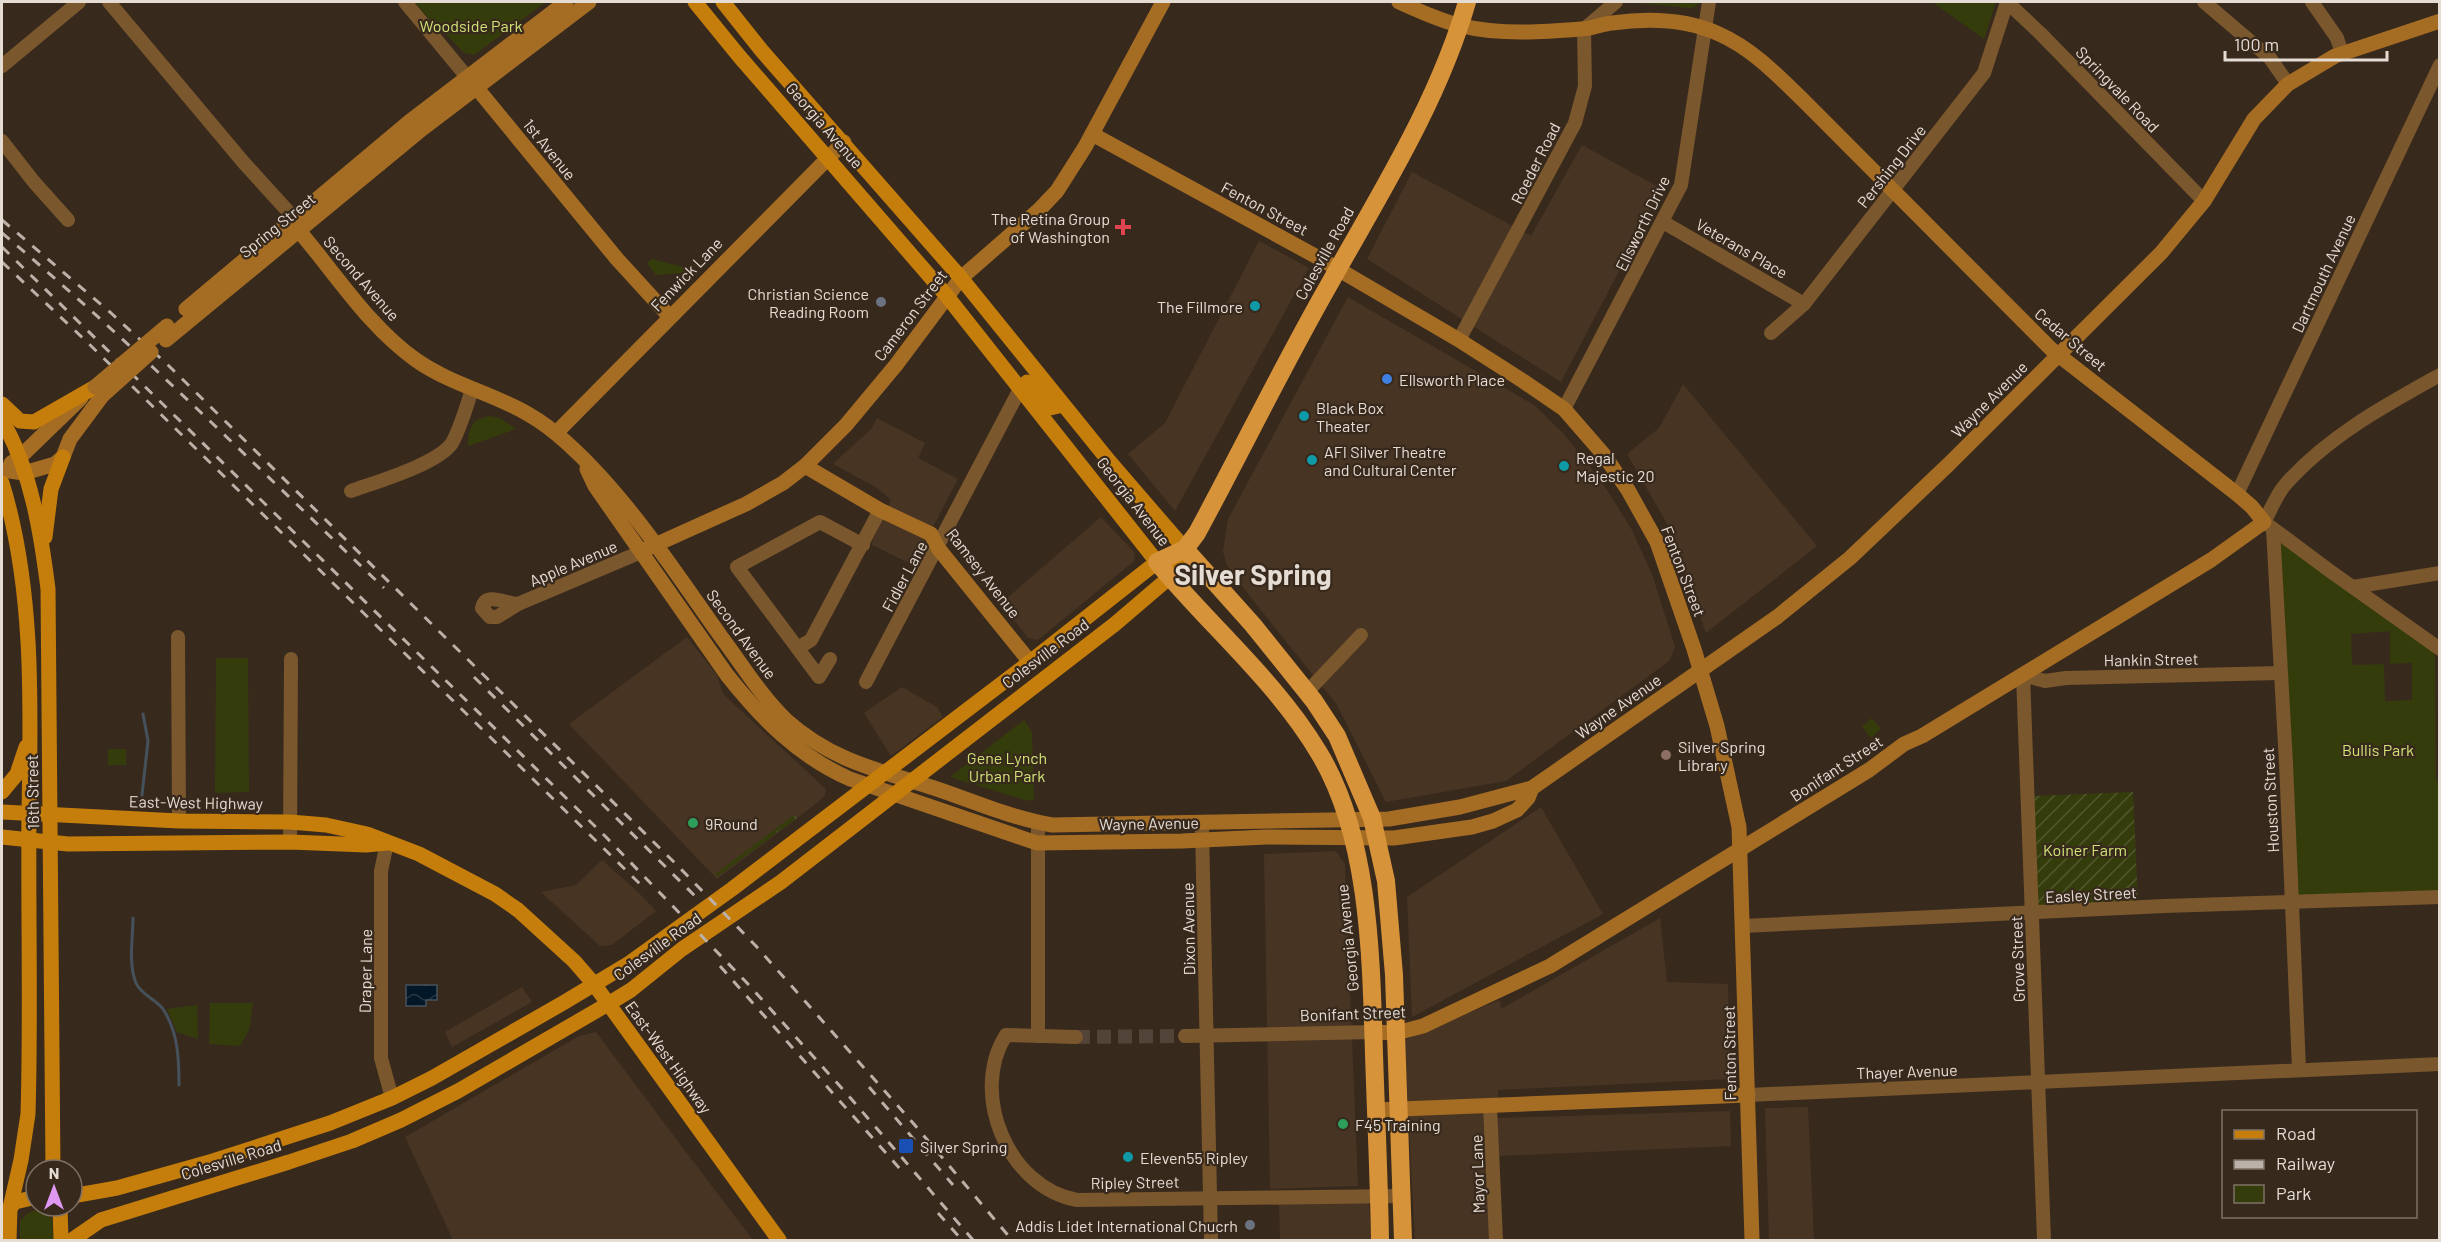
<svg xmlns="http://www.w3.org/2000/svg" width="2441" height="1242" font-family="Barlow,sans-serif">
<defs>
<pattern id="grass-tufts" width="24" height="20" patternUnits="userSpaceOnUse" patternTransform="scale(1.5)"><rect width="24" height="20" fill="#353c0c"/><path d="M3 7l-1-3M5 7V3M7 7l1-3M15 17l-1-3M17 17v-4M19 17l1-3" fill="none" stroke="#52582e"/></pattern>
<pattern id="garden-furrows" width="10" height="10" patternUnits="userSpaceOnUse" patternTransform="scale(1.5)"><rect width="10" height="10" fill="#353c0c"/><path d="M-1 1l2-2M0 10L10 0M9 11l2-2" fill="none" stroke="#52582e"/></pattern>
<pattern id="water-waves" width="16" height="10" patternUnits="userSpaceOnUse" patternTransform="scale(1.5)"><rect width="16" height="10" fill="#021727"/><path d="M0 5q4-4 8 0t8 0" fill="none" stroke="#273845"/></pattern>
</defs>
<rect width="100%" height="100%" fill="#38291d"/>
<g fill="#473423">
<polygon points="1582,145 1662,189 1561,382 1367,259 1412,172 1531,236"/>
<polygon points="1259,241 1309,268 1175,511 1128,454 1165,423"/>
<polygon points="1348,297 1534,405 1564,434 1602,482 1631,528 1652,574 1675,647 1669,661 1506,781 1386,802 1337,705 1236,579 1227,565 1223,552 1228,519"/>
<polygon points="1683,384 1817,546 1706,633 1666,522 1627,454 1659,428"/>
<polygon points="877,418 925,443 918,458 958,479 913,565 871,544 891,500 877,488 833,464 872,428"/>
<polygon points="1101,517 1135,553 1134,561 1038,640 1028,638 1001,603"/>
<polygon points="687,637 717,675 723,694 826,789 825,795 817,803 717,879 569,724"/>
<polygon points="902,687 937,707 943,717 891,756 864,713"/>
<polygon points="1541,807 1603,914 1412,1017 1407,897"/>
<polygon points="1336,851 1345,864 1358,1186 1270,1189 1264,854"/>
<polygon points="602,860 639,893 656,911 612,945 600,946 541,892 576,885"/>
<polygon points="1660,918 1667,982 1728,984 1730,1079 1498,1090 1497,1118 1730,1111 1731,1146 1498,1156 1499,1240 1415,1240 1404,1040 1500,1000 1501,1009"/>
<polygon points="522,987 532,1002 452,1047 445,1032"/>
<polygon points="596,1032 683,1148 753,1240 453,1240 405,1137 579,1036"/>
<polygon points="1808,1107 1814,1240 1769,1240 1765,1108"/>
<polygon points="1279,1201 1365,1201 1369,1205 1371,1240 1280,1240"/>
</g>
<polygon fill="url(#grass-tufts)" points="794,815 797,818 717,877 715,874"/>
<g fill="#353c0c" fill-rule="evenodd">
<polygon points="415,2 546,2 474,55 464,53 436,24 433,24"/>
<polygon points="1628,2 1700,2 1695,7 1689,8"/>
<polygon points="1935,2 1996,2 1984,39 1935,4"/>
<polygon points="652,259 683,267 688,270 682,273 656,275 647,263"/>
<path d="M489 416 500 418 516 429 468 446C468 428 471 420 489 416Z"/>
<path d="M2273 529 2433 643 2435 655 2436 782 2440 783 2439 894 2296 897ZM2390 631V664L2352 665 2351 634ZM2412 663V700L2385 701 2384 664Z"/>
<polygon points="216,658 248,658 249,792 215,793"/>
<polygon points="1872,718 1881,729 1871,738 1862,727"/>
<polygon points="1024,720 1032,732 1034,799 1028,801 950,777"/>
<rect x="108" y="749" width="18" height="16"/>
<polygon points="210,1003 253,1003 249,1030 240,1046 209,1044"/>
<polygon points="197,1005 198,1039 177,1032 167,1009"/>
<polygon points="36,1210 48,1214 52,1220 53,1240 20,1240 20,1221 28,1213"/>
</g>
<polygon fill="url(#garden-furrows)" points="2133,792 2138,903 2038,905 2032,796"/>
<polygon fill="url(#water-waves)" stroke="#46525b" stroke-width="1.5" points="406,985 437,985 437,1000 426,1000 426,1006 406,1006"/>
<g fill="none" stroke-linecap="round" stroke-linejoin="round">
<g stroke="#46525b" stroke-width="3">
<polyline points="142,795 148,741 143,714"/>
<path d="M133 918C133 937 128 964 136 983 141 995 156 999 163 1009 178 1032 179 1058 179 1085"/>
</g>
<polyline stroke="#524438" stroke-width="14" stroke-dasharray="14 7" stroke-linecap="butt" points="1076,1037 1185,1036"/>
<g stroke="#7a572d" stroke-width="14">
<polyline points="109,2 244,163 294,218"/>
<polyline points="405,2 467,77"/>
<polyline points="2007,2 2040,33 2204,201"/>
<polyline points="2204,2 2270,58 2288,84"/>
<polyline points="2312,2 2337,38 2342,53"/>
<polyline points="2,66 79,2"/>
<polyline points="2,141 34,182 68,220"/>
<polyline points="1663,222 1804,304"/>
<polyline points="1771,333 1804,304 1984,73 2007,2"/>
<polyline points="1459,340 1575,123 1585,86 1584,29 1616,2"/>
<path d="M2440 375C2384 406 2327 437 2285 485 2276 495 2271 510 2264 522L2330 571 2440 649"/>
<polyline points="1564,409 1681,185 1709,2"/>
<path d="M351 491C376 482 438 464 452 443 461 427 466 407 472 390"/>
<polyline points="2237,494 2440,65"/>
<polyline points="2273,529 2286,763 2299,1069"/>
<polyline points="2353,587 2440,573"/>
<path d="M518 604C506 604 486 591 482 608L490 617H497L518 604 641 552"/>
<polyline points="178,637 179,821"/>
<polyline points="798,648 811,640 880,510"/>
<polyline points="830,659 819,677 737,567 820,522 863,545"/>
<polyline points="866,682 1020,389"/>
<polyline points="1307,692 1361,635"/>
<polyline points="1202,829 1211,1240"/>
<polyline points="290,842 291,659"/>
<polyline points="387,843 381,871 381,1058 392,1098"/>
<polyline points="1743,926 2164,906 2440,897"/>
<polyline points="1038,1036 1038,823"/>
<polyline points="1185,1036 1374,1032"/>
<path d="M1076 1037 1006 1035C969 1093 1008 1188 1077 1200L1402 1196"/>
<polyline points="1748,1095 2440,1064"/>
<polyline points="1490,1106 1496,1240"/>
<polyline points="2044,1240 2023,675 2045,681 2066,678 2280,673"/>
</g>
<g stroke="#a56d23" stroke-width="15">
<polyline points="471,81 617,259 670,317"/>
<polyline points="1092,134 1319,258 1459,340 1523,381 1564,409 1604,455 1628,490 1657,542 1694,649 1717,726 1739,827 1752,1240"/>
<path d="M286 224 299 231C336 274 369 327 416 360 450 384 492 393 528 414 542 422 555 432 567 443 627 497 675 572 722 638 743 666 761 696 786 720 832 761 878 770 934 788 973 801 1011 818 1052 825L1389 819 1460 807 1532 788 1777 617 1850 558 1949 464 2161 253 2204 201 2254 119 2288 84 2335 56 2440 21"/>
<polyline points="186,309 409,122 566,2"/>
<polyline points="166,340 422,129 589,2"/>
<polyline points="556,433 844,142"/>
<polyline points="11,463 18,459 81,398"/>
<polyline points="805,466 880,510 931,534 938,548 1030,662"/>
<path d="M587 469 595 486 727 675C762 719 798 756 850 779L1031 841 1037 843 1182 841 1266 837 1394 838 1472 827 1493 821 1517 810 1528 798 1532 788"/>
<polyline points="2,470 24,473 55,464 63,457 70,439 102,396"/>
<polyline points="646,549 746,504 783,483 805,466 846,425 896,365 961,278 1039,210 1057,191 1085,147 1163,2"/>
<path d="M1374 1032 1396 1033 1423 1026 1550 966 1869 770 1904 744 1922 736 2211 560 2264 522 2252 507 2237 494 2052 350 1805 102C1779 77 1753 49 1719 34 1686 19 1648 18 1612 23 1601 24 1591 29 1581 29 1542 32 1500 35 1462 26 1440 21 1419 11 1399 2"/>
<polyline points="1376,1110 1748,1095"/>
</g>
<g stroke="#c57e0b" stroke-width="15">
<polyline points="1027,382 1050,408 1063,405"/>
<polyline points="2,404 20,421 34,422 95,387"/>
<path d="M2 420C31 470 41 533 48 589L53 1170"/>
<path d="M2 483C34 586 31 705 29 813 28 913 31 1014 28 1114L21 1160 10 1208 9 1240"/>
<polyline points="45,537 51,489 63,457"/>
<polyline points="2,792 17,774 26,747"/>
<polyline points="2,812 179,821 290,822 326,825 367,834 419,854 495,894 518,910 574,961 594,984 779,1240"/>
<polyline points="2,837 68,844 290,842 366,845 387,843"/>
<polyline points="72,1196 117,1188 213,1161 330,1123 392,1098 432,1078 563,1003 628,964 732,889 1030,662 1157,562 946,295 739,56 695,2"/>
<polyline points="60,1206 61,1240"/>
<polyline points="10,1208 15,1202 36,1197"/>
<polyline points="72,1240 101,1220 289,1162 352,1141 401,1120 458,1091 608,1004 631,990 682,949 781,882 1115,624 1170,577 1185,549 1109,461 961,278 762,51 723,2"/>
</g>
<g stroke="#d7933a" stroke-width="18">
<polyline points="1185,549 1253,625 1314,701 1337,736 1372,818 1386,881 1394,975 1403,1240"/>
<path d="M1380 1240C1379 1178 1376 1116 1374 1054 1371 958 1370 837 1319 753 1276 681 1210 626 1157 562L1185 549 1197 533C1242 450 1283 365 1330 283 1381 192 1438 102 1467 2"/>
</g>
<g stroke="#bbb1a8" stroke-width="3" stroke-dasharray="10 10" stroke-linecap="butt">
<polyline points="2,220 111,313 169,366 675,863 756,946 913,1123 1012,1240"/>
<path d="M2 233C135 345 258 468 384 588"/>
<polyline points="2,247 605,836 748,984 847,1094 973,1240"/>
<polyline points="2,262 85,340 640,884"/>
<polyline points="474,677 695,896"/>
<polyline points="720,966 901,1170"/>
<polyline points="869,1087 953,1185"/>
<polyline points="938,1213 962,1240"/>
</g>
<g stroke="#a56d23" stroke-width="15">
<polyline points="95,387 167,326"/>
<polyline points="102,396 151,352"/>
</g>
</g>
<path fill="#e0444e" stroke="#38291d" stroke-width="2" d="M1120 218h6v6h6v6h-6v6h-6v-6h-6v-6h6z"/>
<g fill="#6b7280" stroke="#38291d" stroke-width="2">
<circle cx="881" cy="302" r="6"/>
<circle cx="1250" cy="1225" r="6"/>
</g>
<g fill="#0f9aa8" stroke="#38291d" stroke-width="2">
<circle cx="1255" cy="306" r="6"/>
<circle cx="1304" cy="416" r="6"/>
<circle cx="1312" cy="460" r="6"/>
<circle cx="1564" cy="466" r="6"/>
<circle cx="1128" cy="1157" r="6"/>
</g>
<circle fill="#3f7fe0" stroke="#38291d" stroke-width="2" cx="1387" cy="379" r="6"/>
<circle fill="#8d6e63" stroke="#38291d" stroke-width="2" cx="1666" cy="755" r="6"/>
<g fill="#2e9e5b" stroke="#38291d" stroke-width="2">
<circle cx="693" cy="823" r="6"/>
<circle cx="1343" cy="1124" r="6"/>
</g>
<rect fill="#1a4fb4" stroke="#38291d" stroke-width="2" x="898" y="1138" width="16" height="16" rx="3"/>
<g text-anchor="middle" dominant-baseline="central" stroke-width="4.5" stroke-linejoin="round" paint-order="stroke">
<g font-size="16" fill="#d0e277" stroke="#38291d">
<text x="471" y="25">Woodside Park</text>
<text x="2378" y="749">Bullis Park</text>
<text x="1007" y="757">Gene Lynch<tspan x="1007" dy="18">Urban Park</tspan></text>
<text x="2085" y="849">Koiner Farm</text>
</g>
<g font-size="16" fill="#e5dcd4" stroke="#38291d">
<text transform="translate(2118 89) rotate(46)">Springvale Road</text>
<text transform="translate(825 125) rotate(49)">Georgia Avenue</text>
<text transform="translate(550 149) rotate(51)">1st Avenue</text>
<text transform="translate(1535 163) rotate(-63)">Roeder Road</text>
<text transform="translate(1891 166) rotate(-52)">Pershing Drive</text>
<text transform="translate(1265 208) rotate(28)">Fenton Street</text>
<text transform="translate(1642 223) rotate(-64)">Ellsworth Drive</text>
<text transform="translate(277 225) rotate(-39)">Spring Street</text>
<text transform="translate(1742 248) rotate(30)">Veterans Place</text>
<text transform="translate(1324 253) rotate(-61)">Colesville Road</text>
<text transform="translate(2323 273) rotate(-65)">Dartmouth Avenue</text>
<text transform="translate(686 274) rotate(-46)">Fenwick Lane</text>
<text transform="translate(362 278) rotate(49)">Second Avenue</text>
<text transform="translate(910 315) rotate(-53)">Cameron Street</text>
<text transform="translate(2071 339) rotate(40)">Cedar Street</text>
<text transform="translate(1989 399) rotate(-45)">Wayne Avenue</text>
<text transform="translate(1134 501) rotate(52)">Georgia Avenue</text>
<text transform="translate(573 563) rotate(-23)">Apple Avenue</text>
<text transform="translate(1684 571) rotate(69)">Fenton Street</text>
<text transform="translate(984 573) rotate(52)">Ramsey Avenue</text>
<text transform="translate(904 576) rotate(-62)">Fidler Lane</text>
<text transform="translate(742 634) rotate(54)">Second Avenue</text>
<text transform="translate(1045 653) rotate(-37)">Colesville Road</text>
<text transform="translate(2151 659) rotate(-1)">Hankin Street</text>
<text transform="translate(1618 706) rotate(-35)">Wayne Avenue</text>
<text transform="translate(1836 768) rotate(-33)">Bonifant Street</text>
<text transform="translate(32 792) rotate(-91)">16th Street</text>
<text transform="translate(2270 800) rotate(-93)">Houston Street</text>
<text transform="translate(196 802) rotate(1)">East-West Highway</text>
<text transform="translate(1149 823) rotate(-1)">Wayne Avenue</text>
<text transform="translate(2091 894) rotate(-3)">Easley Street</text>
<text transform="translate(1188 929) rotate(-91)">Dixon Avenue</text>
<text transform="translate(1347 938) rotate(-96)">Georgia Avenue</text>
<text transform="translate(657 946) rotate(-36)">Colesville Road</text>
<text transform="translate(2017 959) rotate(-92)">Grove Street</text>
<text transform="translate(365 971) rotate(-89)">Draper Lane</text>
<text transform="translate(1353 1013) rotate(-2)">Bonifant Street</text>
<text transform="translate(1729 1053) rotate(-91)">Fenton Street</text>
<text transform="translate(669 1057) rotate(54)">East-West Highway</text>
<text transform="translate(1907 1071) rotate(-2)">Thayer Avenue</text>
<text transform="translate(231 1159) rotate(-17)">Colesville Road</text>
<text transform="translate(1477 1174) rotate(-92)">Mayor Lane</text>
<text transform="translate(1135 1182) rotate(-1)">Ripley Street</text>
</g>
<g font-size="16" fill="#e5dcd4" stroke="#38291d" text-anchor="start">
<text x="1110" y="218" text-anchor="end">The Retina Group<tspan x="1110" dy="18">of Washington</tspan></text>
<text x="869" y="293" text-anchor="end">Christian Science<tspan x="869" dy="18">Reading Room</tspan></text>
<text x="1243" y="306" text-anchor="end">The Fillmore</text>
<text x="1399" y="379">Ellsworth Place</text>
<text x="1316" y="407">Black Box<tspan x="1316" dy="18">Theater</tspan></text>
<text x="1324" y="451">AFI Silver Theatre<tspan x="1324" dy="18">and Cultural Center</tspan></text>
<text x="1576" y="457">Regal<tspan x="1576" dy="18">Majestic 20</tspan></text>
<text x="1678" y="746">Silver Spring<tspan x="1678" dy="18">Library</tspan></text>
<text x="705" y="823">9Round</text>
<text x="1355" y="1124">F45 Training</text>
<text x="920" y="1146">Silver Spring</text>
<text x="1140" y="1157">Eleven55 Ripley</text>
<text x="1238" y="1225" text-anchor="end">Addis Lidet International Chucrh</text>
</g>
<g font-size="28" font-weight="bold" fill="#e5dcd4" stroke="#38291d">
<text x="1253" y="574">Silver Spring</text>
</g>
</g>
<rect width="2441" height="1242" fill="none" stroke="#e5dcd4" stroke-width="6"/>
<rect x="2222" y="1110" width="195" height="108" fill="#38291d" stroke="#7d7166" stroke-width="1.5"/>
<rect x="2234" y="1130" width="30" height="9" fill="#c57e0b" stroke="#7d7166" stroke-width="1.5"/>
<text x="2276" y="1140" font-size="18" fill="#e5dcd4">Road</text>
<rect x="2234" y="1160" width="30" height="9" fill="#bbb1a8" stroke="#7d7166" stroke-width="1.5"/>
<text x="2276" y="1170" font-size="18" fill="#e5dcd4">Railway</text>
<rect x="2234" y="1185" width="30" height="18" fill="#353c0c" stroke="#7d7166" stroke-width="1.5"/>
<text x="2276" y="1200" font-size="18" fill="#e5dcd4">Park</text>
<g transform="translate(54 1188)"><circle r="28" fill="#38291d" stroke="#7d7166" stroke-width="1.5"/>
<path d="M0-4.5L10 22L0 15L-10 22Z" fill="#de98f2"/>
<text y="-9" font-size="16" font-weight="bold" text-anchor="middle" fill="#e5dcd4">N</text>
</g>
<path d="M2225 51v9h162v-9" fill="none" stroke="#e5dcd4" stroke-width="3"/>
<text x="2234" y="51" font-size="18" fill="#e5dcd4" stroke="#38291d" stroke-width="4.5" paint-order="stroke">100 m</text>
</svg>
